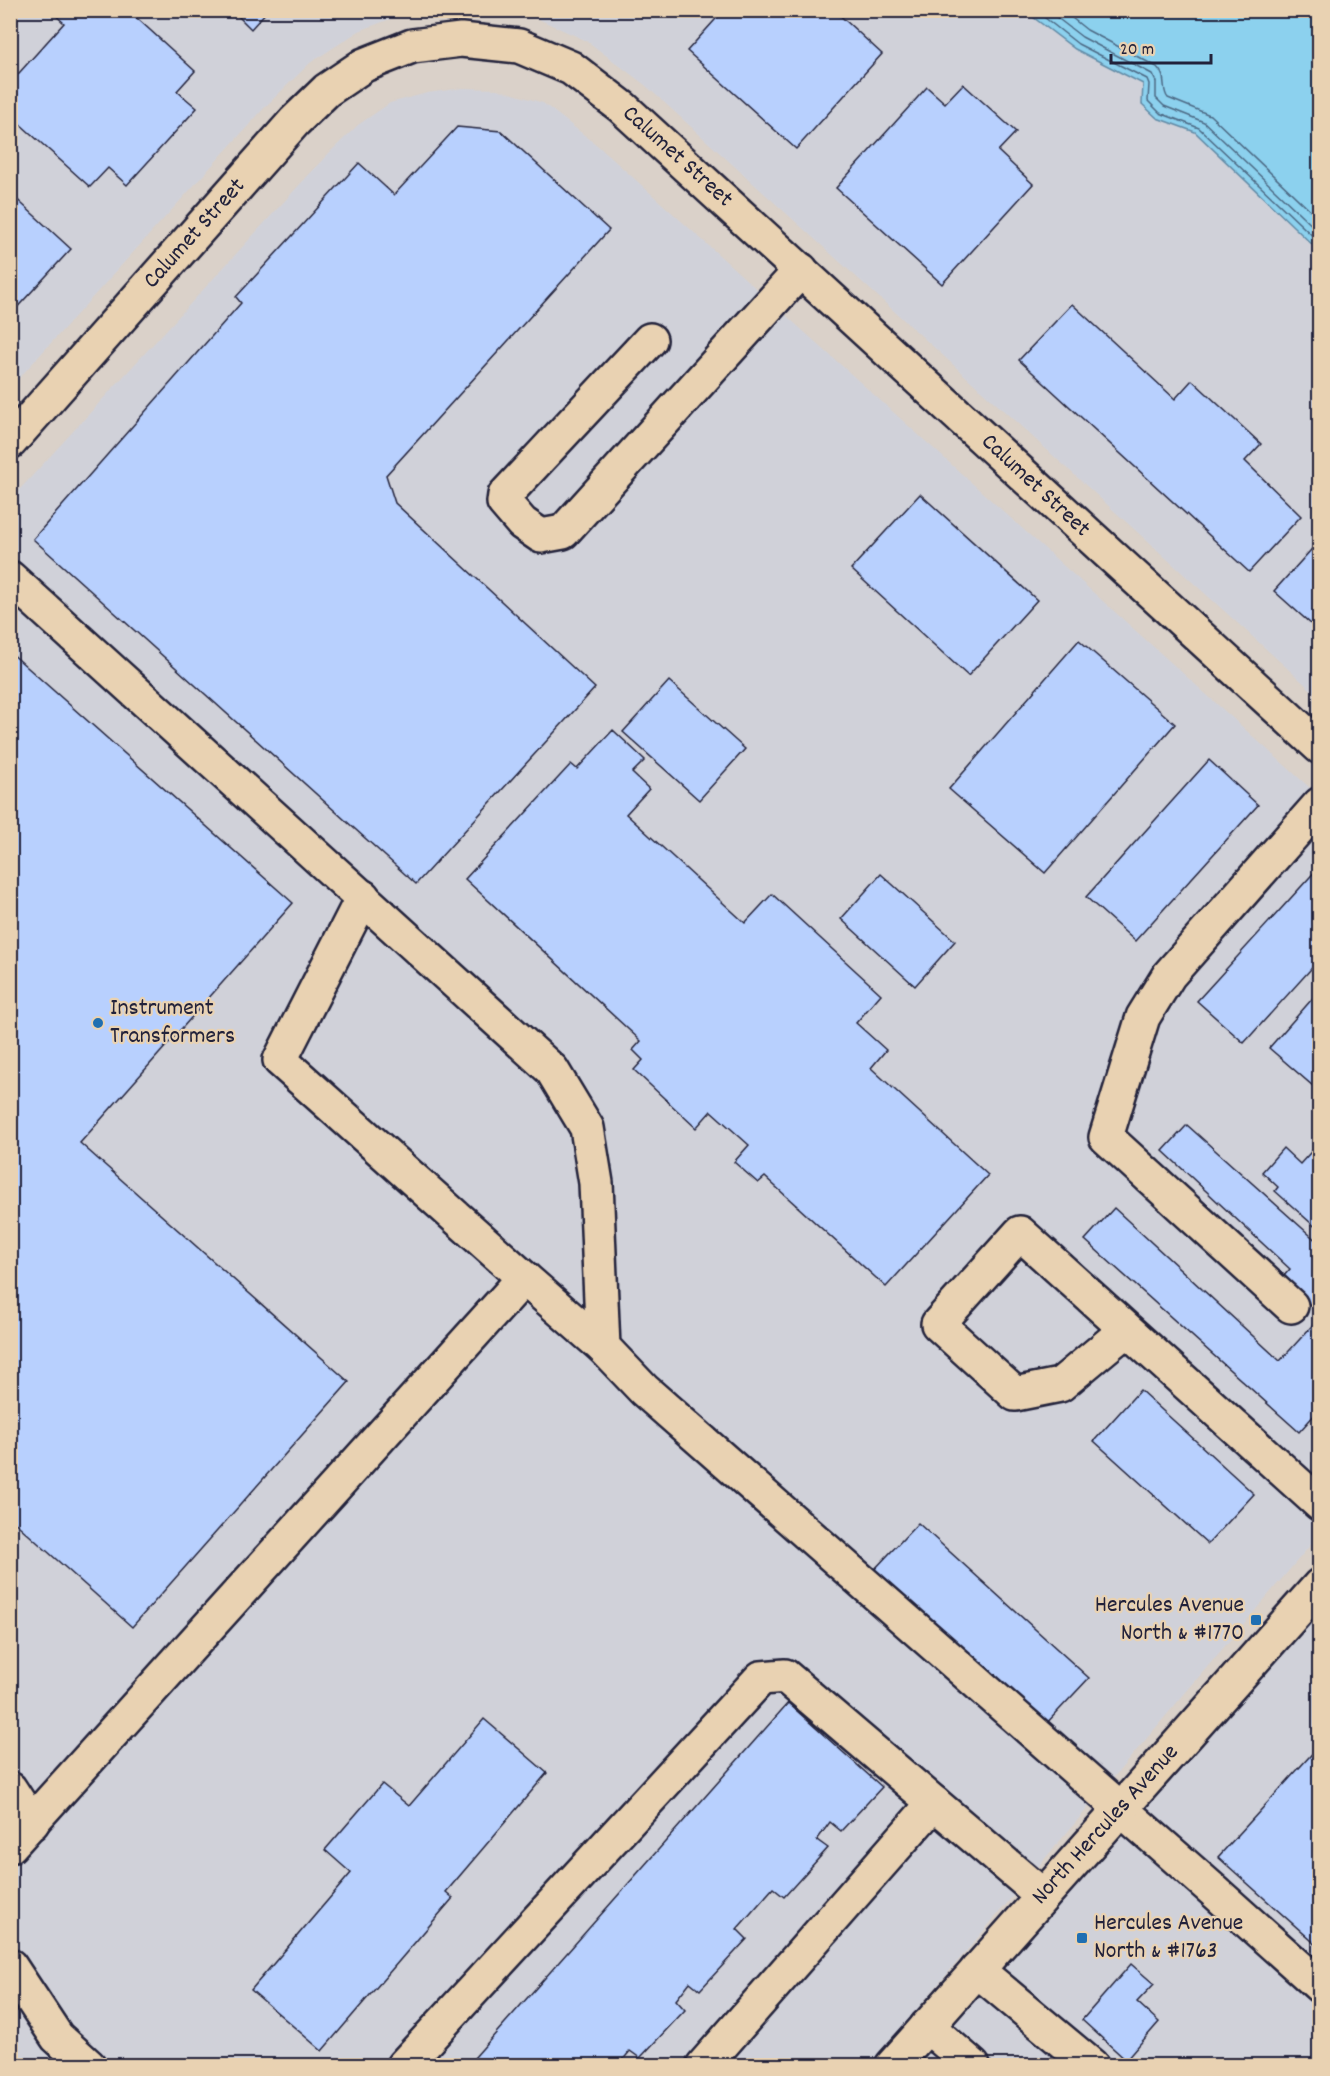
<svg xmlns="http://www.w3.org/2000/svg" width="1330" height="2076" font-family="Dekko,sans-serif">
<rect width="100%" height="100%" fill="#dad1c9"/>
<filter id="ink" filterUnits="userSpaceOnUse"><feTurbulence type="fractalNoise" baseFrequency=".0167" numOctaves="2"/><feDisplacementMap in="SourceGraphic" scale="12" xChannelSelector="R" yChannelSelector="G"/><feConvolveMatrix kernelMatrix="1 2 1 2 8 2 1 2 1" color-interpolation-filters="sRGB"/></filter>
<g filter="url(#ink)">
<g fill="#d0d1d9">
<polygon points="11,11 418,11 411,11 359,31 310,63 267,105 11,387"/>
<polygon points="496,11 1025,11 1075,49 1143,84 1157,118 1195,132 1319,251 1319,697 645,85 587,41 534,17"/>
<polygon points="463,88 497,89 543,103 597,145 1319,796 1319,1535 870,2065 11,2065 10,500 326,156 358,125 390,103 427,93"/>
<polygon points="1319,1612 1319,2065 915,2066 940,2037"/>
</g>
<polygon fill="#8cd1ee" stroke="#628ba6" stroke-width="1.5" points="1025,11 1319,11 1319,251 1195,132 1157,118 1142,104 1143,84 1075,49"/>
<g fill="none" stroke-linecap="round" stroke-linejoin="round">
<g stroke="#4c6883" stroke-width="1.5">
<polyline points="1035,10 1078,44 1147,79 1149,84 1148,101 1160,113 1199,128 1320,243"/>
<polyline points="1047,10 1082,37 1152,74 1156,82 1156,98 1164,106 1204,122 1320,233"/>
<path d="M1062 10 1087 30 1157 67C1168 78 1161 90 1168 98L1210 115 1320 220"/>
</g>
</g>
<g fill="#b8d0fe" stroke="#22223b" stroke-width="1.5">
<polygon points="50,10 128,10 195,71 177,91 197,108 127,185 108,168 90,187 10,115 10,83 64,23"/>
<polygon points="232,10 268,10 251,29"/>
<polygon points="724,10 834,10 882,54 796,149 687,51"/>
<polygon points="963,84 1016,132 998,151 1033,184 942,284 836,188 927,87 945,103"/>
<polygon points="457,127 501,131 609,230 386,475 395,503 595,688 416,884 33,539 241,303 236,297 359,163 394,195"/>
<polygon points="10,193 71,249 10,315"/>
<polygon points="1072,304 1175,399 1192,380 1261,444 1245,461 1301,516 1249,572 1019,360"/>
<polygon points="920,494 1037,600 968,676 851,569"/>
<polygon points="1320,540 1320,632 1274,591"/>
<polygon points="1079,640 1175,724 1045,873 949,789"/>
<polygon points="10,652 293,903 80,1143 349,1382 132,1627 10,1518"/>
<polygon points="669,681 745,749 699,800 623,732"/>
<polygon points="613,730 645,760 632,773 649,789 626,814 745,923 772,894 881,994 856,1023 886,1050 871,1068 988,1175 886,1287 765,1177 758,1183 734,1162 749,1145 711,1111 696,1128 634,1070 643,1060 633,1050 641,1041 465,879 571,764 577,769"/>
<polygon points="1209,760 1258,805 1135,941 1086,897"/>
<polygon points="1320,866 1320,959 1244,1043 1197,1001"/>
<polygon points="881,874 955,941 915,986 841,919"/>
<polygon points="1320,990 1320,1092 1269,1048"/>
<polygon points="1187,1125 1320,1244 1320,1314 1282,1278 1290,1269 1163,1151"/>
<polygon points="1320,1142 1320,1231 1275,1191 1278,1187 1262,1172 1283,1148 1300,1164"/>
<polygon points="1114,1208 1280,1361 1320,1317 1320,1414 1317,1412 1299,1432 1085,1240"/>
<polygon points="1140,1390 1254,1494 1208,1544 1094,1441"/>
<polygon points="918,1523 1089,1678 1043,1727 873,1571"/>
<polygon points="788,1703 882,1787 841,1831 830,1822 817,1840 828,1848 784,1897 773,1888 737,1929 747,1939 700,1990 690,1982 676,2000 685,2010 640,2058 630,2051 618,2066 467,2066"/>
<polygon points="484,1719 547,1773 446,1892 453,1898 322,2051 251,1990 351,1873 325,1850 382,1784 409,1806"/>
<polygon points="1320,1745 1320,1948 1218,1857"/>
<polygon points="1131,1964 1154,1984 1137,2002 1159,2022 1126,2060 1082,2020"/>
</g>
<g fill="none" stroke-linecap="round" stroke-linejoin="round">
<defs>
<g id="minor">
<polyline points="650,340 505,495 504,502 522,523 541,536 563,532 801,270"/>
<polyline points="10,442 295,121 327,90 364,65 412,46 461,40 519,46 571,68 622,107 1320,747"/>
<polyline points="10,578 552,1070 587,1128 596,1183 603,1347 644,1390 1213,1890 1320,1986"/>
<polyline points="363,897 280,1060 524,1278"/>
<polyline points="1291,1306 1106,1137 1143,1017 1169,975 1320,804"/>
<polyline points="1126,1330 1060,1385 1015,1394 938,1324 1020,1233 1320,1504"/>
<polyline points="10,1789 32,1823"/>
<polyline points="10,1846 524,1278 603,1347"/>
<polyline points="10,1966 57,2037 89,2066"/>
<polyline points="977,1970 1092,2066"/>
<polyline points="927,2026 973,2066"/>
<polyline points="403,2066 761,1678 785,1676 1043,1896"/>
<polyline points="703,2066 934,1803"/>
<polyline points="892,2066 1320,1585"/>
</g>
</defs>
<use href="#minor" stroke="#22223b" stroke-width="38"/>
<use href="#minor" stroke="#e9d2b2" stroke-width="33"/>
</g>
</g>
<g fill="#1f6fb2" stroke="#e9d2b2" stroke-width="2">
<circle cx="98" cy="1023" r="6"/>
<rect x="1250" y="1614" width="12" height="12" rx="3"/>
<rect x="1076" y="1932" width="12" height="12" rx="3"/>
</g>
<g text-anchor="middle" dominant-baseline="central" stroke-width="4.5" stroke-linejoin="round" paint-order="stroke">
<g font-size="24" fill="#22223b" stroke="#e9d2b2">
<text transform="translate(677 157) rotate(42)">Calumet Street</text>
<text transform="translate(195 234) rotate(-48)">Calumet Street</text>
<text transform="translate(1035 486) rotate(43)">Calumet Street</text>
<text transform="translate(1106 1825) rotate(-48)">North Hercules Avenue</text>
</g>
<g font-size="24" fill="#22223b" stroke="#e9d2b2" text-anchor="start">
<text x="110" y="1009">Instrument<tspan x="110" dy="28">Transformers</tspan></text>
<text x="1244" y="1606" text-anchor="end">Hercules Avenue<tspan x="1244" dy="28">North &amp; #1770</tspan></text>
<text x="1094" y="1924">Hercules Avenue<tspan x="1094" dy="28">North &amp; #1763</tspan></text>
</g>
</g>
<rect width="1330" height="2076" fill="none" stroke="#e9d2b2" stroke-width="36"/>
<rect x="18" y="18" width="1294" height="2040" fill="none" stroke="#22223b" stroke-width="2" filter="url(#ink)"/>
<path d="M1111 54v9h100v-9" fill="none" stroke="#22223b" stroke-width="3"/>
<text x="1120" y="54" font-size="18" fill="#22223b" stroke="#e9d2b2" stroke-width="4.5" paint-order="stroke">20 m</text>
</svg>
